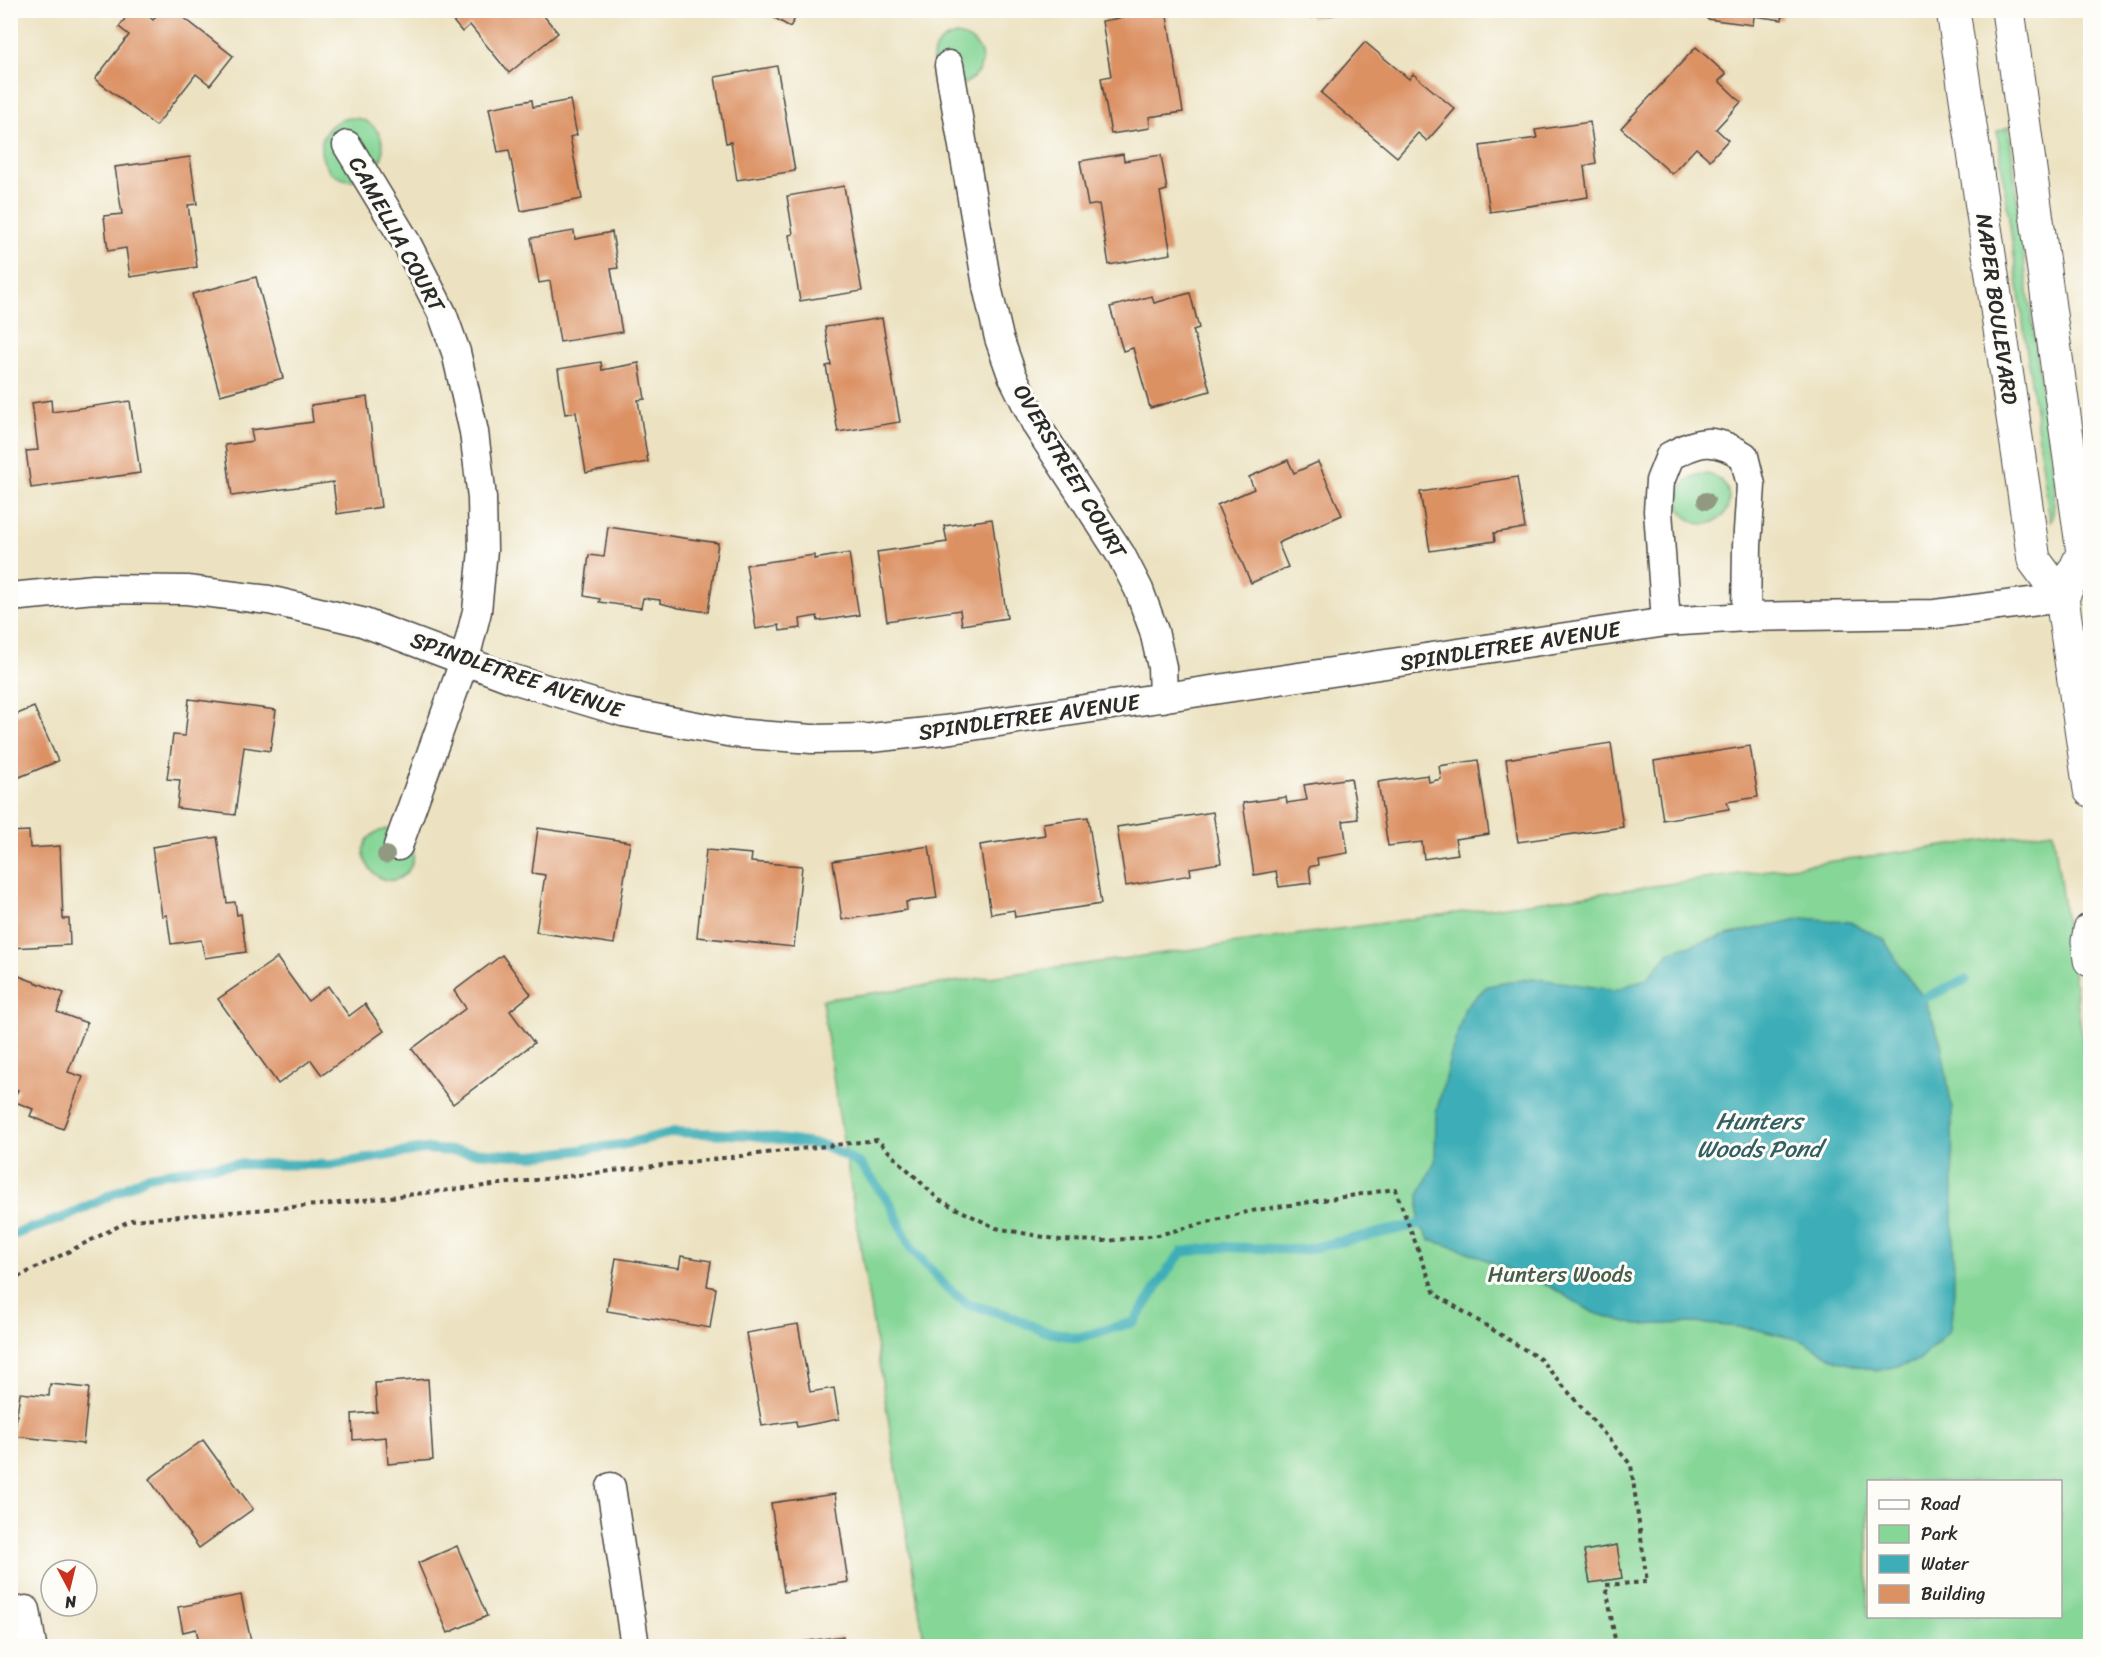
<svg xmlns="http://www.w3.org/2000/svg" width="2101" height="1657" font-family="Sriracha,sans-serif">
<rect width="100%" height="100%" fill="#fdfcf7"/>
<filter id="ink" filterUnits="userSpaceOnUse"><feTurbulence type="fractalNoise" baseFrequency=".0167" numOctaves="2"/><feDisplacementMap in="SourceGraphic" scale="12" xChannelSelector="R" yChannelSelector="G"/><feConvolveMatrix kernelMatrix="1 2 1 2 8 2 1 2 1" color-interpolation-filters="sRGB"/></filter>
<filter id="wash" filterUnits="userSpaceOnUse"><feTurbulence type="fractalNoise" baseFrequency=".008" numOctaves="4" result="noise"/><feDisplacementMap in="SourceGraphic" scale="24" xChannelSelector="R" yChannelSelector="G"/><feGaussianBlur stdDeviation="1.35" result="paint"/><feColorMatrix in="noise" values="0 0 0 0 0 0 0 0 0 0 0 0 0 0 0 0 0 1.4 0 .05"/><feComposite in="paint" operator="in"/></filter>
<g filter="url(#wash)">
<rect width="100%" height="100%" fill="#ece2c1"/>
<g fill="#85d697" stroke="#588061" stroke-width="1.5" fill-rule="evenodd">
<path d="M956 35C986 39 991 70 964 84L937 74C928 54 935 40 956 35Z"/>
<circle cx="352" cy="149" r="31"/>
<polygon points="2009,127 2027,283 2055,485 2053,518 2050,521 1997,131"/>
<circle cx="1704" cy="499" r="25"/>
<path d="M389 829 412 844C415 854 414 863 408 871 379 905 336 836 389 829Z"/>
<path d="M2053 831 2090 1091V1646H925L835 1090 822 1000ZM1868 1482H2060V1616H1868Z"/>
</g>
<polygon fill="#3daeb7" stroke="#346c71" stroke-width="1.5" points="1803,918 1850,922 1884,939 1903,971 1924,998 1941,1043 1952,1110 1954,1291 1950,1330 1919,1361 1876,1371 1838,1361 1803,1341 1750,1328 1693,1323 1637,1325 1594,1313 1551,1287 1463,1250 1430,1240 1419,1224 1419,1195 1435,1161 1436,1114 1451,1054 1465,1008 1487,986 1533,978 1615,990 1648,978 1670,951 1731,934"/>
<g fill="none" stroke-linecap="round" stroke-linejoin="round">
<g stroke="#3daeb7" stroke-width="10">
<polyline points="1924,998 1965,980"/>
<polyline points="10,1238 15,1234 68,1216 149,1176 202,1167 243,1164 332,1165 423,1149 532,1156 621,1145 674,1132 752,1135 826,1146 860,1164 890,1203 911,1248 944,1285 969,1305 1005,1314 1041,1330 1077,1338 1134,1322 1168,1270 1182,1252 1223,1247 1303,1250 1419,1224"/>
</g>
</g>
<g id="blocks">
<g fill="#dc9163">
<polygon points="131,10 141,10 153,20 160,10 174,10 233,56 210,85 196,74 156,126 95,79 129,35 119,27"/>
<polygon points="444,10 539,10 558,33 509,73 470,25 462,32"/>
<polygon points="761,10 800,10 790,27"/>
<polygon points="1166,10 1183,112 1149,117 1150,128 1111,134 1101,78 1111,76 1102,21"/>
<polygon points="1310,10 1352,10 1352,12 1311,18"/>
<polygon points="1708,10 1783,10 1782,20 1754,16 1753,25 1707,19"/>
<polygon points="1365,42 1409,79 1413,74 1455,109 1427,141 1418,133 1397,157 1321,93"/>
<polygon points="1696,47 1726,74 1719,81 1741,102 1716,129 1728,140 1710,160 1696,148 1672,174 1621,128"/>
<polygon points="777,66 795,171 737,180 731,142 726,143 715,77"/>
<polygon points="532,100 533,107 570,100 577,135 570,137 582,199 521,211 509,150 498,152 489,108"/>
<polygon points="1590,122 1596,163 1584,166 1588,197 1490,212 1480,146 1537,138 1535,130"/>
<polygon points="1123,154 1124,161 1161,155 1167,190 1160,192 1171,254 1109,265 1099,204 1088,206 1080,161"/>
<polygon points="190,157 197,204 188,205 197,267 130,277 126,248 108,251 104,216 122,214 115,167"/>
<polygon points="844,186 862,291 800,301 789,235 793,234 787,196"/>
<polygon points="574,231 575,239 612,232 618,268 611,269 622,332 560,342 550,281 539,283 531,238"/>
<polygon points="256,277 283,378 220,395 192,294"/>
<polygon points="1190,293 1199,328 1193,330 1210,391 1150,408 1133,348 1123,351 1110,307 1152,296 1154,303"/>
<polygon points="882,318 900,422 838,432 826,366 831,365 825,327"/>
<polygon points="601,362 602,370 639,363 645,399 638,400 648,462 586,473 576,412 565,414 558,369"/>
<polygon points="367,397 381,507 337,514 333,482 232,496 225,445 253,441 251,430 313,422 311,405"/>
<polygon points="51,400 52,412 130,401 140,473 31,488 26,451 38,450 32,403"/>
<polygon points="1288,460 1294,473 1318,462 1342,515 1278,543 1288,567 1251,583 1217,505 1254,489 1249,477"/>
<polygon points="1517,477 1525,528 1494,533 1495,541 1430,551 1420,492"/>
<polygon points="992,519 1007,618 962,625 960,610 887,621 877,552 947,542 944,526"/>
<polygon points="608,527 718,543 708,612 679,608 660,603 660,600 643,598 641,608 599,602 600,599 584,596 589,555 604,557"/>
<polygon points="849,553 859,615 818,621 817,616 800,619 801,628 780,631 779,625 756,629 746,565 814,555 814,559"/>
<polygon points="189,699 276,710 270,751 244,747 235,815 177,808 180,780 167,779 173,735 185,736"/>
<polygon points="34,707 58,761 10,781 10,717"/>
<polygon points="1611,743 1623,827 1518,842 1506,759"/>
<polygon points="1750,746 1758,797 1727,802 1729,809 1663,820 1654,761"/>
<polygon points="1478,760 1489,834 1455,839 1458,854 1424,859 1422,842 1388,846 1378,782 1428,775 1429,782 1441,779 1439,766"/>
<polygon points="1351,778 1358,819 1343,821 1348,853 1317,858 1318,865 1309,867 1311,883 1279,887 1276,871 1254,875 1243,803 1286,797 1287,803 1307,800 1304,785"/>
<polygon points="1213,812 1221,863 1190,868 1191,875 1126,886 1117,827"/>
<polygon points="1088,817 1101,904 1015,917 1014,910 991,914 980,845 1045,835 1043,823"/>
<polygon points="538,828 630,842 614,944 536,932 545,875 532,873"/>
<polygon points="29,831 30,848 60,846 63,919 69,919 70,945 10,948 10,832"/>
<polygon points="217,837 227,903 235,902 237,915 241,914 246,952 205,958 201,940 171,944 167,915 162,916 152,847"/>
<polygon points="929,846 937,898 906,902 907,910 842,920 833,861"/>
<polygon points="706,850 752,854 751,862 802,866 794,947 697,937"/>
<polygon points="502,955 531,994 510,1011 534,1043 453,1104 412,1049 466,1008 454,991"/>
<polygon points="277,958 308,1001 328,986 349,1016 365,1004 384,1031 322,1075 311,1060 278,1084 218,999"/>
<polygon points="16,975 64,993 57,1012 87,1023 68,1072 83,1077 63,1129 30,1116 33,1109 13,1101 18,1090 10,1087 10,990"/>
<polygon points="681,1256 711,1261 707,1286 716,1288 710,1328 607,1311 616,1258 679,1268"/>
<polygon points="798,1324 810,1392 834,1388 839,1419 797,1427 796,1421 762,1426 746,1333"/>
<polygon points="428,1379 433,1460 388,1464 386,1437 353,1440 352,1414 377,1412 375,1383"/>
<polygon points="50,1384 89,1388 83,1444 14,1436 20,1393 49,1396"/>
<polygon points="203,1440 253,1509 199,1548 149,1479"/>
<polygon points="835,1494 848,1582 784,1592 771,1503"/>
<polygon points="1617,1545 1622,1578 1590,1583 1584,1551"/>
<polygon points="457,1546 487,1616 448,1633 418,1563"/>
<polygon points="241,1595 252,1646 200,1646 196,1629 183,1632 178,1607"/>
<polygon points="843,1636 844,1646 780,1646 780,1645"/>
</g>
</g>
</g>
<g filter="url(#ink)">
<use href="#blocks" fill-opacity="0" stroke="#484642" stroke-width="1.5"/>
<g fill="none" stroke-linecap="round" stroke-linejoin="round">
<defs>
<g id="street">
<polyline points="949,65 988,291 999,338 1012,375 1037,426 1121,555 1139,590 1154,631 1162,667 1163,698"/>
<polyline points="347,145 406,242 442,313 456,352 474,432 482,498 483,550 477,611 465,659 398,846"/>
<polyline points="10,597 94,589 187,590 269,600 362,622 513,679 623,712 733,733 812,739 871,738 945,730 1666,622 1746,617 1935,614 2062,598"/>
<path d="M1666 622 1658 511 1660 481 1670 456C1701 440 1713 437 1744 456L1751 485 1747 546 1746 617"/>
<polyline points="611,1487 635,1646"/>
<polyline points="26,1610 32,1646"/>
</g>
<g id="secondary">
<polyline points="1953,10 2034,560 2062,598 2090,790"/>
<polyline points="2008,10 2083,553 2062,598"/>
<polyline points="2090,930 2088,941 2090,960"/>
</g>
</defs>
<use href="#street" stroke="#484642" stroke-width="31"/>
<use href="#secondary" stroke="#484642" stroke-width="35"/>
<polyline stroke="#484642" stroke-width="4" stroke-dasharray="4.5 4.5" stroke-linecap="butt" points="10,1281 131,1220 330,1204 877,1140 939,1200 996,1228 1060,1240 1108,1241 1158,1235 1251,1211 1395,1189 1435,1294 1540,1359 1631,1465 1647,1582 1606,1585 1616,1646"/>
<use href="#street" stroke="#fff" stroke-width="28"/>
<use href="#secondary" stroke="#fff" stroke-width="33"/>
</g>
<g fill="#919980">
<circle cx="1706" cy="501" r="9"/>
<circle cx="386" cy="855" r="9"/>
</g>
</g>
<g text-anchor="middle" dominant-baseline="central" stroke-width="6" stroke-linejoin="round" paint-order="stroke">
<g font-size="22" fill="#2b2b2b" stroke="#fdfcf7">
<text transform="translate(397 234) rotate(61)">CAMELLIA COURT</text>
<text transform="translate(1997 309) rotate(82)">NAPER BOULEVARD</text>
<text transform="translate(1070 471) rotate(59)">OVERSTREET COURT</text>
<text transform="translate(1510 646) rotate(-9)">SPINDLETREE AVENUE</text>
<text transform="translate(517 675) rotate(19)">SPINDLETREE AVENUE</text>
<text transform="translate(1029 717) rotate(-8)">SPINDLETREE AVENUE</text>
</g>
<g font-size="22" fill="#465e4b" stroke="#fdfcf7">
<text x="1560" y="1274">Hunters Woods</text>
</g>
<g font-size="24" font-style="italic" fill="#325f63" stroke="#fdfcf7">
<text x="1759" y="1121">Hunters<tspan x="1759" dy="28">Woods Pond</tspan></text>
</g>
</g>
<rect width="2101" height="1657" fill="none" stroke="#fdfcf7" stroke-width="36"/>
<rect x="1867" y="1480" width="195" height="138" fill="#fdfcf7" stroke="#a9a8a5" stroke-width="1.5"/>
<rect x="1879" y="1500" width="30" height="9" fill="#ffffff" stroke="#a9a8a5" stroke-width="1.5"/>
<text x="1921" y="1510" font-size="18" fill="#2b2b2b">Road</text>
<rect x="1879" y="1525" width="30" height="18" fill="#85d697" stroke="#a9a8a5" stroke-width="1.5"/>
<text x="1921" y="1540" font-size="18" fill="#2b2b2b">Park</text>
<rect x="1879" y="1555" width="30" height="18" fill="#3daeb7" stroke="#a9a8a5" stroke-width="1.5"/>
<text x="1921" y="1570" font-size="18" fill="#2b2b2b">Water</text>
<rect x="1879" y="1585" width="30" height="18" fill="#dc9163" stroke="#a9a8a5" stroke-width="1.5"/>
<text x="1921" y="1600" font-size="18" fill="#2b2b2b">Building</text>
<g transform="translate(69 1588) rotate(173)"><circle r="28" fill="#fdfcf7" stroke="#a9a8a5" stroke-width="1.5"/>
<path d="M0-4.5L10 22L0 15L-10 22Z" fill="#c8321e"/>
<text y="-9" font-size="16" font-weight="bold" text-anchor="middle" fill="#2b2b2b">N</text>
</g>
</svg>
